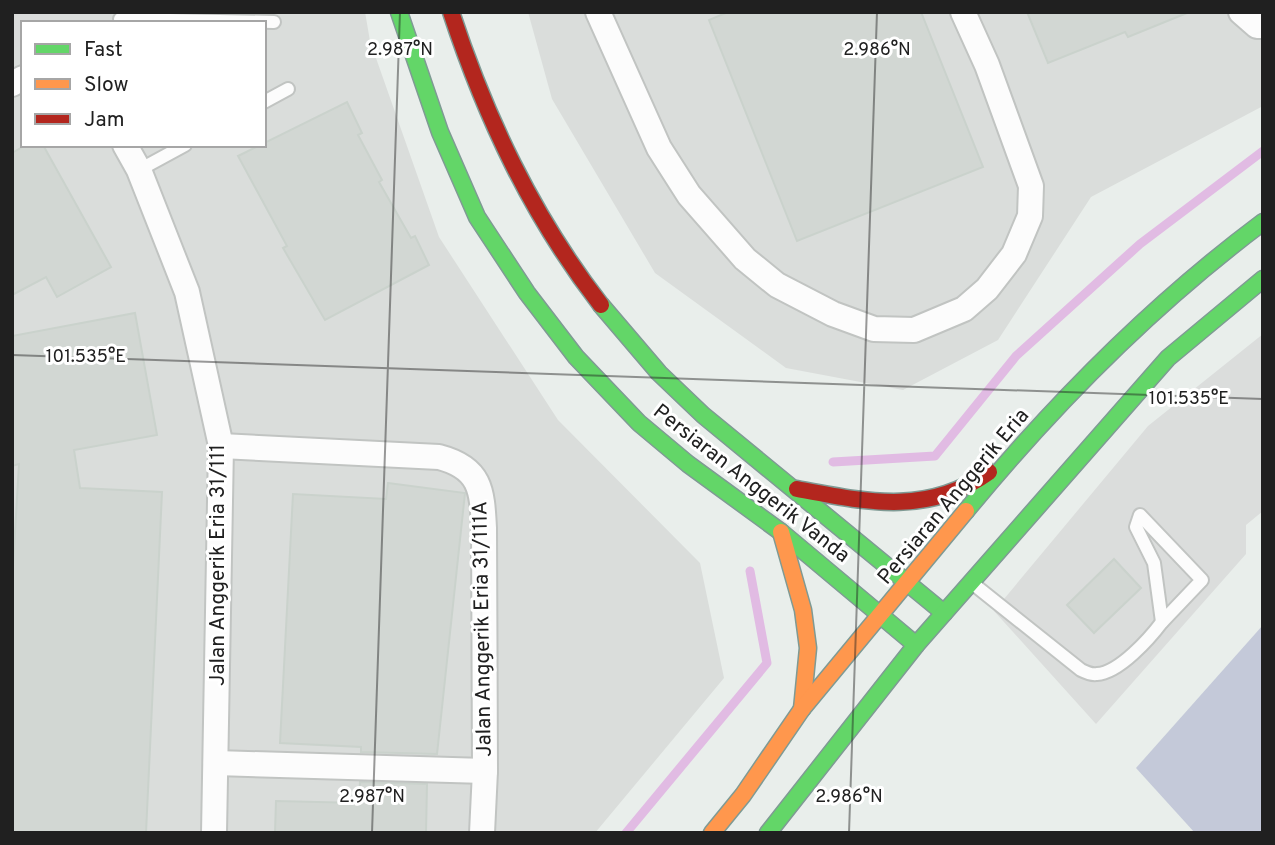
<svg xmlns="http://www.w3.org/2000/svg" width="1275" height="845" font-family="Overpass,sans-serif">
<rect width="100%" height="100%" fill="#e9eeeb"/>
<g fill="#dadddb" fill-rule="evenodd">
<path d="M12 12H365L370 41 439 237 558 420 700 563 724 678 595 833H12ZM23 23H264V145H23Z"/>
<polygon points="528,12 1263,12 1263,106 1091,197 998,340 903,390 786,368 655,273 552,99"/>
</g>
<polygon fill="#dadcdb" points="12,12 50,12 47,23 23,23 23,44 12,49"/>
<polygon fill="#c4c9d9" points="1263,625 1263,833 1195,833 1136,768"/>
<polygon fill="#dbdddc" points="1263,334 1263,511 1246,525 1246,554 1096,724 994,611 1148,426"/>
<g fill="none" stroke-linecap="round" stroke-linejoin="round">
<g stroke="#e1bbe3" stroke-width="9">
<polyline points="833,462 935,456 1016,356 1140,244 1263,151"/>
<polyline points="626,833 767,663 750,571"/>
</g>
</g>
<g fill="#d2d7d3" stroke="#cad2cc" stroke-width="2">
<polygon points="728,12 921,12 983,167 797,241 709,20"/>
<polygon points="1027,12 1187,12 1187,13 1128,37 1125,32 1048,63"/>
<polygon points="347,102 362,133 358,135 382,180 379,182 411,238 415,236 429,265 325,320 283,248 287,246 238,156"/>
<polygon points="26,145 43,145 111,267 57,297 46,277 12,295 12,153"/>
<polygon points="135,313 157,435 74,450 80,488 162,492 146,833 12,833 12,583 19,464 12,466 12,336"/>
<polygon points="388,483 465,493 437,754 361,752 361,747 280,743 293,494 386,499"/>
<polygon points="1114,559 1141,588 1094,633 1067,605"/>
<polygon points="360,782 427,784 426,833 275,833 276,801 359,803"/>
</g>
<g fill="none" stroke-linecap="round" stroke-linejoin="round">
<defs>
<g id="lane">
<polyline points="120,19 274,22"/>
<polyline points="264,102 288,89"/>
<polyline points="139,170 185,145"/>
<polygon points="1140,515 1202,580 1162,622 1154,563 1136,527"/>
<path d="M972 583 1081 670C1085 672 1093 675 1097 674 1119 673 1150 638 1162 622"/>
</g>
<g id="street">
<polyline points="598,12 659,148 689,195 745,259 777,285 833,314 874,329 914,330 964,309 987,289 1014,254 1030,216 1031,186 987,65 963,12"/>
<polyline points="1241,12 1257,26 1263,26"/>
<polyline points="12,84 23,78"/>
<polyline points="125,145 139,170 187,292 221,446 214,833"/>
<path d="M221 446 439 457C481 468 482 490 484 528L485 771 482 833"/>
<polyline points="216,763 485,771"/>
</g>
<g id="fast">
<polyline points="399,12 440,132 477,217 527,293 576,357 639,423 688,464 781,532 916,645"/>
<polyline points="601,305 659,373 703,415 944,613"/>
<path d="M966 511C1054 404 1152 305 1263 222"/>
<polyline points="768,833 916,645 1168,358 1263,279"/>
</g>
<g id="slow">
<polyline points="781,532 803,610 808,648 802,709"/>
<polyline points="712,833 743,795 802,709 966,511"/>
</g>
<g id="jam">
<path d="M451 12C486 118 532 216 601 305"/>
<path d="M797 489C866 502 928 516 989 472"/>
</g>
</defs>
<use href="#lane" stroke="#c1c4c2" stroke-width="16"/>
<use href="#street" stroke="#c1c4c2" stroke-width="28"/>
<use href="#fast" stroke="#7f9a94" stroke-width="19"/>
<use href="#slow" stroke="#7f9a94" stroke-width="19"/>
<use href="#jam" stroke="#7f9a94" stroke-width="19"/>
<use href="#lane" stroke="#fcfcfc" stroke-width="12"/>
<use href="#street" stroke="#fcfcfc" stroke-width="24"/>
<use href="#fast" stroke="#63d668" stroke-width="16"/>
<use href="#slow" stroke="#ff974d" stroke-width="16"/>
<use href="#jam" stroke="#b3261e" stroke-width="16"/>
</g>
<path fill="none" stroke="#202020" stroke-width="2" stroke-opacity="0.45" d="M12 355 1263 399M372 833 400 12M849 833 877 12"/>
<g text-anchor="middle" dominant-baseline="central" stroke-width="6" stroke-linejoin="round" paint-order="stroke">
<g font-size="21" fill="#202020" stroke="#fff">
<text transform="translate(751 484) rotate(38)">Persiaran Anggerik Vanda</text>
<text transform="translate(954 497) rotate(-50)">Persiaran Anggerik Eria</text>
<text transform="translate(218 565) rotate(-90)">Jalan Anggerik Eria 31/111</text>
<text transform="translate(483 629) rotate(-91)">Jalan Anggerik Eria 31/111A</text>
</g>
</g>
<g font-size="18" text-anchor="middle" fill="#202020" stroke="#fff" stroke-width="6" stroke-linejoin="round" paint-order="stroke">
<text x="400" y="55">2.987°N</text>
<text x="877" y="55">2.986°N</text>
<text x="86" y="362">101.535°E</text>
<text x="1189" y="404">101.535°E</text>
<text x="372" y="802">2.987°N</text>
<text x="849" y="802">2.986°N</text>
</g>
<rect width="1275" height="845" fill="none" stroke="#202020" stroke-width="28"/>
<rect x="21" y="21" width="245" height="126" fill="#ffffff" stroke="#a6a6a6" stroke-width="2"/>
<rect x="35" y="44" width="35" height="10" fill="#63d668" stroke="#a6a6a6" stroke-width="2"/>
<text x="84" y="56" font-size="21" fill="#202020">Fast</text>
<rect x="35" y="79" width="35" height="10" fill="#ff974d" stroke="#a6a6a6" stroke-width="2"/>
<text x="84" y="91" font-size="21" fill="#202020">Slow</text>
<rect x="35" y="114" width="35" height="10" fill="#b3261e" stroke="#a6a6a6" stroke-width="2"/>
<text x="84" y="126" font-size="21" fill="#202020">Jam</text>
</svg>
